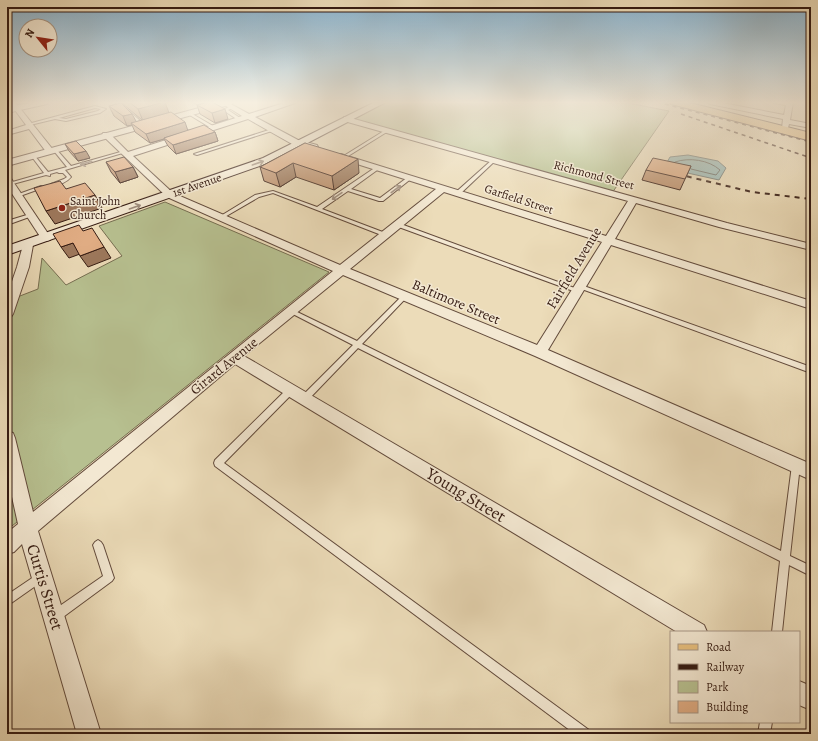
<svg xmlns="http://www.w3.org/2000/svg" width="818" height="741" font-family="Alegreya,serif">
<rect width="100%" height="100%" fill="#ecdcb9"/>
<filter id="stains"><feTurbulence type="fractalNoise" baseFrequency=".005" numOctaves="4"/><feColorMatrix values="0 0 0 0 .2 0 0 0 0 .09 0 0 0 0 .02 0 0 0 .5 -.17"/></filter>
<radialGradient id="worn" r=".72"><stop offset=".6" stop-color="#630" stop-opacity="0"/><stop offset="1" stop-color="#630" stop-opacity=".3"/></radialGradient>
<g fill="#b7c090" stroke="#766e51">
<polygon points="381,102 623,102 669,111 612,193 347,119"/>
<polygon points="165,202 329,272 7,530 7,301 38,289 42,258 66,285 122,256 99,226"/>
</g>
<polygon fill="#9abab7" stroke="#727a75" points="688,155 718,161 726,168 719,180 683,172 666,164 670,157"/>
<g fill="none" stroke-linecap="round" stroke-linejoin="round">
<path stroke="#686a64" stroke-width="1" d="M675 162C689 157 709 160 720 170L716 175 691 169"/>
<defs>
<g id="service">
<polygon points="115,102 118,102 144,124 144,126 142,126"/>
<polygon points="193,102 197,102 208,108 205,109"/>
<path d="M95 106 106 109 100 113 66 121 55 119 30 125 28 124ZM95 108 101 109 98 111 66 119 59 118Z"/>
<polygon points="231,106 234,107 228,110 240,118 240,120 238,120 223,110"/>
<polygon points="189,112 213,126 214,127 211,128 188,114"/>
<polygon points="272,129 275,130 197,155 194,154"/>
<polygon points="387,129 390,130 345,158 342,157"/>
<path d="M54 149H56L71 166 124 151 126 152 65 170 71 177C67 182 57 187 51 184L64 179 67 177 63 173H59L57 172 50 174V176L46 175 9 185V183L44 173 32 157V155H34L48 172 67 167 54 151Z"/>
<polygon points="493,159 496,160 460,194 456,194 456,192"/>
<polygon points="376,167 380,168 351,189 380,198 408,177 412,178 383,201 379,201 348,191 322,209 388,234 388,236 384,236 273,193 259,197 223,218 219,217 255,195 273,191 317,207"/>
<polygon points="41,186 45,187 20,196 16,195"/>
<polygon points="30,214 32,214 32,216 7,225 7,221"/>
<polygon points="398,223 580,290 581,291 578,293 576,292 396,226 395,225"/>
<polygon points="581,285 811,367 811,373 579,288 578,287"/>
<polygon points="405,294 407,295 408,296 407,297 362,344 781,551 792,465 793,462 796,461 799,462 800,465 790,556 811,566 811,576 789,565 782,632 772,632 780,561 358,348 307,401 301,401 300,399 301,397 353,345 289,312 288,311 289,310 293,310 357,341 403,295"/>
<polygon points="290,388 293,389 294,391 293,393 224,463 589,730 591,734 575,734 215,466 214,463 215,460 287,389"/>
<polygon points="98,540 101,542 103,545 114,578 112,581 59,620 55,621 51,620 50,616 51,612 103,576 93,545 95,542"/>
<polygon points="41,572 44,574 46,577 44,580 7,606 7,595"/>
<polygon points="760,722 772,722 770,734 758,734"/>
</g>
<g id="minor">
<polygon points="9,102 15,102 54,151 53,153 47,153 29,129 7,135 7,131 26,125"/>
<path d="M223 102H227L249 114 287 102H296L295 103 255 117 298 140 317 145 318 147 314 149 292 144 248 119 133 156 173 193 340 265 436 189 338 158 337 156 341 154 606 236 628 201 344 121V117H347L727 223 811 244V250L719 227 636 203 615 239 811 301V309L611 245 548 350 811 464V480L535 356 343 275 244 356 704 625 707 632H677L235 364 38 531 101 734H77L22 544 14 552 7 554V533L18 524 7 474V431L13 433 15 438 33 512 333 271 167 197 102 135 103 133H109L128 152 242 116 223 104ZM444 192 602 242 537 345 350 269Z"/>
<polygon points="707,102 718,102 784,115 786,105 774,103 773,102 793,102 790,120 811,124 811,128 789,124 788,128 782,128 783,119 710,104"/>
<polygon points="7,176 10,177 51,238 50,240 46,241 41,238 7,186"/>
<polygon points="28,242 33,245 29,267 13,314 11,317 7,318 7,296 17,267 23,245"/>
<polygon points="799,681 811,686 811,710 799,705"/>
</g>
<g id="tertiary">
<polygon points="35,102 48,102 47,104 7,113 7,107"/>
<polygon points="221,102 233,102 232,104 7,166 7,160"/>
</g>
<polygon id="secondary" points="375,102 386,102 271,162 7,255 7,246 263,158"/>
<polygon id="primary" points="670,102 686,102 811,133 811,141 671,104"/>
</defs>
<use href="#service" stroke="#634b3c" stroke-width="2"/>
<use href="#minor" stroke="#634b3c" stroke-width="2"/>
<use href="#tertiary" stroke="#634b3c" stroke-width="2"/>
<use href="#secondary" stroke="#351b12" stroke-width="2"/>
<use href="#primary" stroke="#351b12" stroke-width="2"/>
<use href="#service" fill="#f3e8d2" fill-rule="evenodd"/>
<use href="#minor" fill="#f3e8d2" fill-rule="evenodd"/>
<use href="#tertiary" fill="#f3e8d2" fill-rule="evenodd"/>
<use href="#secondary" fill="#f3e8d2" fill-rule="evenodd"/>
<use href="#primary" fill="#e6be7c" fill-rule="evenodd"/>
<g stroke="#351b12" stroke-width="1.5" stroke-dasharray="4 4" stroke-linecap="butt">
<polyline points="657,102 811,142"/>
<polyline points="681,114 811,158"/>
<polyline points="676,174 682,175"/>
</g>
<polyline stroke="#351b12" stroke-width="2" stroke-dasharray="5 5" stroke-linecap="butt" points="677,174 752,192 811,199"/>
</g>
<g fill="#c19471" stroke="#351b12">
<polygon points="122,102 165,102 165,114 188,130 215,132 218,141 176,154 168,146 164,139 150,143 135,132 132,125 127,126 114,116 109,106 136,122 142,120 123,104"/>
<polygon points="197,105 228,119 215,123 200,114"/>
<polygon points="305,143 359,173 334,190 296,177 280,187 264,181 260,167"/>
<polygon points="65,144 90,158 78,161 69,151"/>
<polygon points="106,162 133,167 138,177 120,183 111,172"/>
<polygon points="691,166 680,190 642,180 646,170"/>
</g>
<g fill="#9d785c" stroke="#351b12">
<polygon points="159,102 165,102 169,113 143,121 138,109"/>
<polygon points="225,109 228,119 215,123 212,113"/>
<polygon points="132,114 137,123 131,123 132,125 127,126 123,116"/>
<polygon points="185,122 188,131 164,138 164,139 150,143 146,134"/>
<polygon points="215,132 218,141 176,154 173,145"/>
<polygon points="86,151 90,158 78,161 74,154"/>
<polygon points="358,159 359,173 334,190 332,176"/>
<polygon points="293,163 296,177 280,187 276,173"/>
<polygon points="133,167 138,177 120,183 115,172"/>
<polygon points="95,195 102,208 55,224 46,211"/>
<polygon points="73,243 80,254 69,258 61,247"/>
<polygon points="104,247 111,258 88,267 80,256"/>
</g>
<g fill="#e0ac83" stroke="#351b12">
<polygon points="129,102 159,102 161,103 138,109"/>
<polygon points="209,102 212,102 225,109 212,113 197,105"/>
<polygon points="121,103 132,114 123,116 109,106"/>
<polygon points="171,112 185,122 146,134 131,123"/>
<polygon points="204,125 215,132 173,145 164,138"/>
<polygon points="76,141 86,151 74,154 65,144"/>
<polygon points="305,143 358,159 332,176 293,163 276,173 260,167"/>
<polygon points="124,157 133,167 115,172 106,162"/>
<polygon points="653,158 691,166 685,179 646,170"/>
<polygon points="60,181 66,189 85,183 95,195 46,211 34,188"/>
<polygon points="79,225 83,231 92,228 104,247 80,256 73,243 61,247 53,234"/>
</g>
<defs><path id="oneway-shaft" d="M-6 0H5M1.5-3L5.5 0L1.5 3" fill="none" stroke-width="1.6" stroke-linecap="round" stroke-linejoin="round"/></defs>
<g stroke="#9e8c7c">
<use href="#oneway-shaft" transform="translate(86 163) rotate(164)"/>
<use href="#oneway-shaft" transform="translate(258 163) rotate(-19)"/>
<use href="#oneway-shaft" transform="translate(396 189) rotate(-37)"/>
<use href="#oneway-shaft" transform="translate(337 196) rotate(145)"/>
<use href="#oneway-shaft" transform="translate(135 207) rotate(-19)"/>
</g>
<linearGradient id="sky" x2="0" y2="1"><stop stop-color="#89b6d4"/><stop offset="0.5" stop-color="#f6efe0"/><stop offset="1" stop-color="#f6efe0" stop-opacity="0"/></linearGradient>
<rect width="818" height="205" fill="url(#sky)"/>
<circle fill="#8f2418" stroke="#f3e8d2" stroke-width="1.5" cx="62" cy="208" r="4"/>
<g text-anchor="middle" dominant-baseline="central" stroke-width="3" stroke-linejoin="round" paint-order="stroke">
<g font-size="12" fill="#351b12" stroke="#f3e8d2">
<text transform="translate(594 175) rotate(15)">Richmond Street</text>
<text transform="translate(197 185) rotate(-19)">1st Avenue</text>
<text transform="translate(519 199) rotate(18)">Garfield Street</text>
</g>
<g font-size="12" fill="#351b12" stroke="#f3e8d2" text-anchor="start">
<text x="70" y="201">Saint John<tspan x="70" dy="14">Church</tspan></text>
</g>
<g font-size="14" fill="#351b12" stroke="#f3e8d2">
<text transform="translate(574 268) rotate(-59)">Fairfield Avenue</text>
<text transform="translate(456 302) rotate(23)">Baltimore Street</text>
<text transform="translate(224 366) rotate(-39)">Girard Avenue</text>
</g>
<g font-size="17" fill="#351b12" stroke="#f3e8d2">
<text transform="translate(466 495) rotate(31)">Young Street</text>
<text transform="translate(45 587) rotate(73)">Curtis Street</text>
</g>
</g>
<rect width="818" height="741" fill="none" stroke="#ecdcb9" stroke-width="24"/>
<rect x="8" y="8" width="802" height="725" fill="none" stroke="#351b12" stroke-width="2"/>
<rect x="12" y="12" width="794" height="717" fill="none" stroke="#351b12"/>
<rect x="670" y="631" width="130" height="92" fill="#f3e8d2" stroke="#a79685"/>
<rect x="678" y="644" width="20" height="6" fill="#e6be7c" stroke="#a79685"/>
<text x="706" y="651" font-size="12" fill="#351b12">Road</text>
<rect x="678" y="664" width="20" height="6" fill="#351b12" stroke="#a79685"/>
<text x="706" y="671" font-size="12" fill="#351b12">Railway</text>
<rect x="678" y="681" width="20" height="12" fill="#b7c090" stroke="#a79685"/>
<text x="706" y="691" font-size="12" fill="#351b12">Park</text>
<rect x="678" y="701" width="20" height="12" fill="#e0ac83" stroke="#a79685"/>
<text x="706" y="711" font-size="12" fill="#351b12">Building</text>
<g transform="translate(38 38) rotate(300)"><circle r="19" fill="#f3e8d2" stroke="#a79685"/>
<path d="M0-3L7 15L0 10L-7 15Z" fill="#8f2418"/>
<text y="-6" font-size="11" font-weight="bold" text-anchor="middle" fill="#351b12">N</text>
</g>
<rect width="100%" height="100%" filter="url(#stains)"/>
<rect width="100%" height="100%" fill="url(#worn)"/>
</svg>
